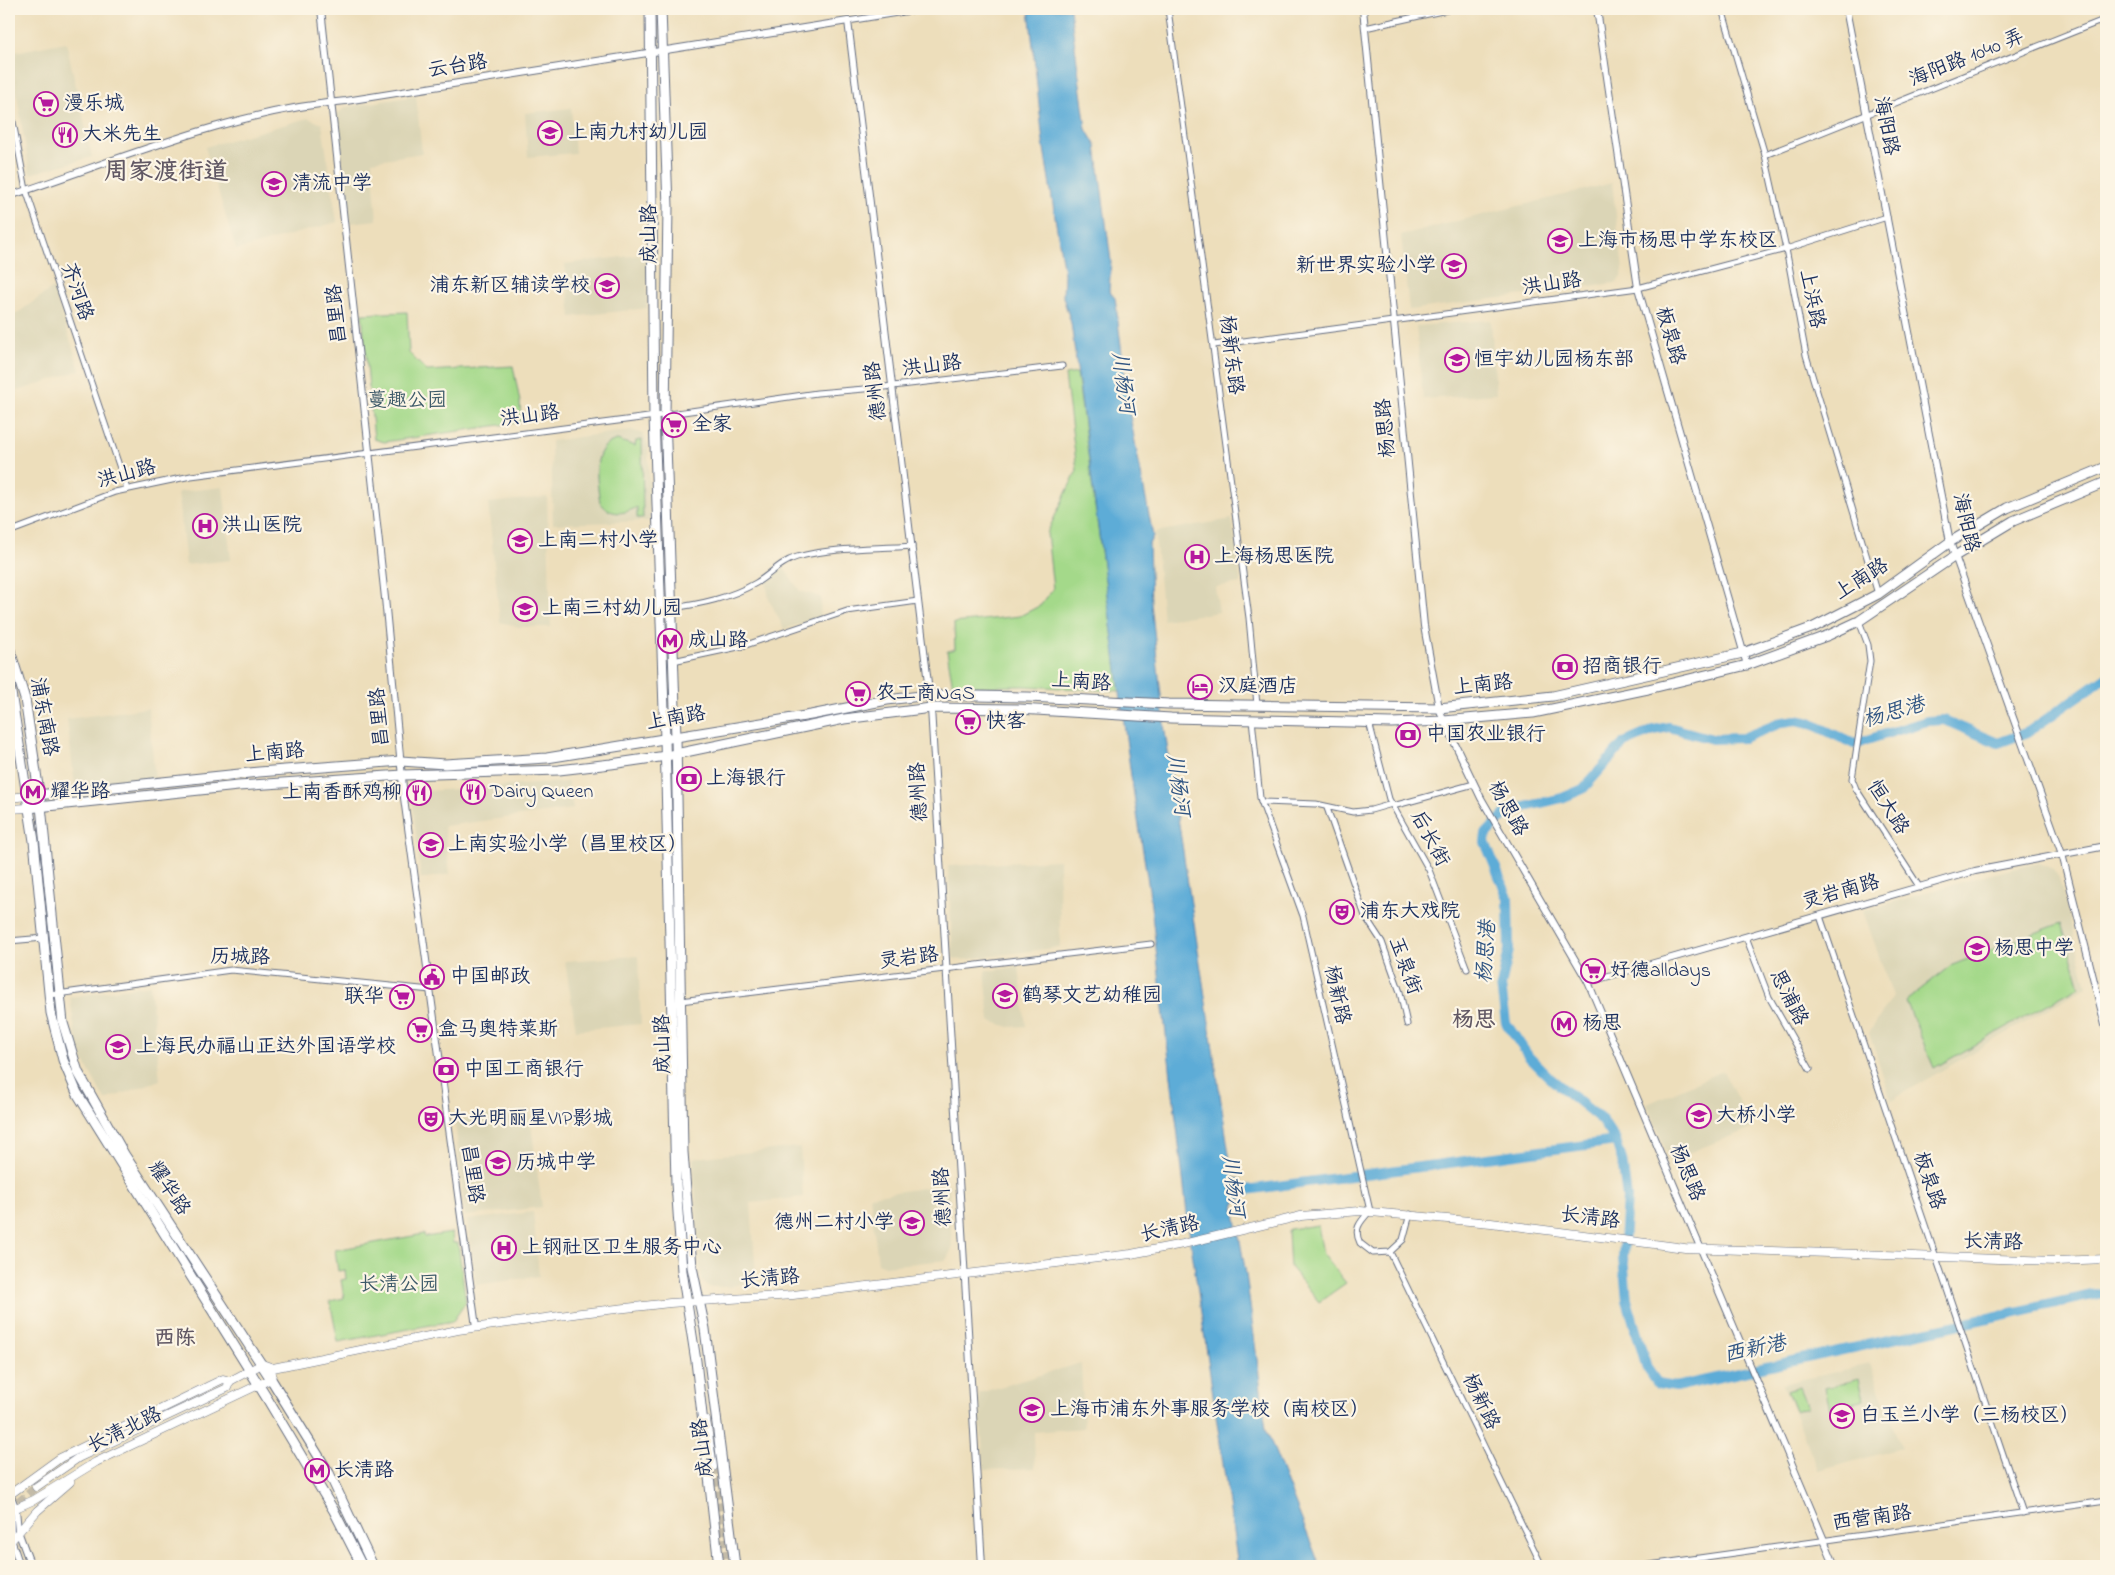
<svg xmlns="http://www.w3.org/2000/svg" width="2115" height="1575" font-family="'Indie Flower','LXGW WenKai TC',sans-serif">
<rect width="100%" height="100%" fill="#fcf5e5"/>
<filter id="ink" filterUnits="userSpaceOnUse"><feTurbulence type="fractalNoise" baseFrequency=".02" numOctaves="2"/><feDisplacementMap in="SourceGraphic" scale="10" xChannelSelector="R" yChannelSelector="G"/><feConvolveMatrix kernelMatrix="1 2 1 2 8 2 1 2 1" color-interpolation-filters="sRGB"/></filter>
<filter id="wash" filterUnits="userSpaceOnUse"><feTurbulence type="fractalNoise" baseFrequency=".0096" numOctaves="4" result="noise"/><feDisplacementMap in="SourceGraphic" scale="20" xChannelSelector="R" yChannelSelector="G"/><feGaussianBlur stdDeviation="1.12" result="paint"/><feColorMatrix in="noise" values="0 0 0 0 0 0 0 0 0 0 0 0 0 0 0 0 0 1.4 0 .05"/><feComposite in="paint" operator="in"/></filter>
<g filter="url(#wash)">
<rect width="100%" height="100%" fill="#eddebb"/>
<g fill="#dbd5b6">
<polygon points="66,42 92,157 30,174 10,53"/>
<polygon points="416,96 422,153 372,161 377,220 350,223 337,115 345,107"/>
<polygon points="571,108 575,153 528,157 525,113"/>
<polygon points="308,118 322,124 337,222 236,250 205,147"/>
<polygon points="1612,183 1623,270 1621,277 1615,283 1409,310 1401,235"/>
<polygon points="647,254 647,308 571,317 565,264"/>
<polygon points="53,288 80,370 15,392 9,373 9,319"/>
<polygon points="1491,320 1496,394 1423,399 1416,326"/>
<polygon points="632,430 643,434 648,445 650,521 553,524 551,441"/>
<polygon points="223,487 231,560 186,565 178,492"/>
<polygon points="547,497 551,627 519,627 500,622 488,503"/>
<polygon points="1232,519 1241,583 1215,587 1219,612 1163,620 1155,532"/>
<polygon points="783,567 800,591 821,597 820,618 784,629 769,599 766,582"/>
<polygon points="148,708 155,779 75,787 67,719"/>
<polygon points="568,782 573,809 444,826 450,874 421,879 411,792"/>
<polygon points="1059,860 1060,947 962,960 953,958 948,866"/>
<polygon points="2038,863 2053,869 2059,878 2087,986 1891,1100 1869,1033 1893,996 1863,911 1979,877"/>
<polygon points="638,956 641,1024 576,1030 565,961"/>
<polygon points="1019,967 1026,1026 1009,1027 990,1021 985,971"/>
<polygon points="150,985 160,1080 105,1100 84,1061 75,1033 70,997"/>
<polygon points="1723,1071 1752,1128 1670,1160 1647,1104"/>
<polygon points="529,1109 542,1207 465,1216 455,1120"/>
<polygon points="800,1147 803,1197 751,1203 756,1280 729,1287 709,1287 701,1281 693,1158"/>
<polygon points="949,1184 952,1249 946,1260 885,1266 878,1263 870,1196"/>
<polygon points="533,1212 539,1276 476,1285 467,1220"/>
<polygon points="1081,1363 1084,1428 1034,1432 1035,1468 984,1470 979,1393"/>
<polygon points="1870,1364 1901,1448 1819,1471 1782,1384"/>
</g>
<g fill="#a4d98a" stroke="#608474">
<polygon points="407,312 409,353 427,371 513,366 520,402 521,422 384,442 374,439 362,314"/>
<polygon points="1077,373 1120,691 1024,686 953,687 947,651 955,649 954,623 1020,616 1041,605 1053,589 1047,533 1077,470 1065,375"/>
<path d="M617 440 635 446 636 441 642 440 643 518H637V507C623 515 610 516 600 502 597 481 590 446 617 440Z"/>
<polygon points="2061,923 2080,986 1934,1068 1906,1001 1950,966"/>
<polygon points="1318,1225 1323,1254 1346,1283 1319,1302 1290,1267 1288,1232 1290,1229"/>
<polygon points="452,1233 453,1243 458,1243 466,1302 453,1321 338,1342 330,1301 344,1298 341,1280 346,1279 345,1270 338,1271 335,1250 424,1234 425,1237"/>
<polygon points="1859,1379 1864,1400 1830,1409 1825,1388"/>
<polygon points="1799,1387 1807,1407 1795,1411 1787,1391"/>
</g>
<polygon fill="#5dacd7" stroke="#3c6e9a" points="1029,9 1070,9 1086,129 1096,146 1111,261 1109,291 1115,298 1130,416 1153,536 1149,544 1151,603 1165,732 1232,1174 1234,1178 1241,1179 1243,1198 1236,1200 1234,1208 1246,1274 1266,1429 1320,1566 1238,1566 1189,1230 1149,889 1131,776 1071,323 1063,297 1064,273 1043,142"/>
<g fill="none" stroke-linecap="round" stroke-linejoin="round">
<g stroke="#5dacd7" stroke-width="10">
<polyline points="2106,677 2028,732 1998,743 1944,720 1927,721 1854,744 1810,723 1796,720 1783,722 1743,738 1712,739 1669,727 1654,730 1624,743 1583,789 1562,798 1508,811 1486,834 1485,842 1508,898 1509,950 1501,986 1506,1023 1529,1057 1551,1079 1602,1120 1616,1141 1622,1160 1627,1198 1623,1257 1627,1300 1647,1368 1658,1384 1675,1387 2106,1292"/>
<polyline points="1231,1192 1616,1141"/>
</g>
</g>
</g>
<g filter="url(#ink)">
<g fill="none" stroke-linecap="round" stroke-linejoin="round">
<g stroke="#c3bba8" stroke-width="8" stroke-dasharray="8 4" stroke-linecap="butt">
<polyline points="713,1467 726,1566"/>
<polyline points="11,1511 15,1505 36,1487"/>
</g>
<defs>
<g id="minor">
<polyline points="1168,9 1249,618 1257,705"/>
<polyline points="1722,9 1765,155 1786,249 1806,355 1878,594"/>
<polyline points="848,21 922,9"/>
<polyline points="1365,28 1451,9"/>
<polyline points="9,101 26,190 127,489"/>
<polyline points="1765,155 2106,19"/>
<polyline points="1214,345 1638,288 1786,249 1887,217"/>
<polyline points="9,532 115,492 191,476 641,418 817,393 876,388 1062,366"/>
<path d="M672 608C701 604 730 598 756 583 771 574 780 562 797 557 833 547 875 549 912 546"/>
<polyline points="1859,621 1868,645 1870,661 1852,779 1856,789 1920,888"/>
<polyline points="673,661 743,646 847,611 918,601"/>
<path d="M1252 719 1260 798 1303 916 1370 1211C1360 1222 1353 1229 1360 1243L1373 1253 1390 1252 1403 1240 1410 1214"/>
<polyline points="1369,722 1389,799 1429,870 1467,969"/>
<polyline points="1261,802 1316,804 1353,812 1371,810 1392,804"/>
<polyline points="1393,806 1474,784"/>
<polyline points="1327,808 1365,916 1382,942 1400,992 1407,1024"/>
<polyline points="1820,916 2023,1513"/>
<polyline points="1746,937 1769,997 1810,1069"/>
<polyline points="9,941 44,938"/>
<polyline points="50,995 231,970 431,990"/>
<polyline points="680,1001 1151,944"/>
<polyline points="1390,1252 1542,1566"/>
<polyline points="1642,1566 2106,1501"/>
</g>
<g id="tertiary">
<polyline points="321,9 385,598 404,798 476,1327"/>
<polyline points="1363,9 1424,626 1439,708 1444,721 1481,798 1588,982 1835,1566"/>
<polyline points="1597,9 1638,288 1747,665"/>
<polyline points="1846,9 1950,542 2062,854 2106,1029"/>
<path d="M9 196C116 161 234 110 346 101L848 21 931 708 982 1566"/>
<polyline points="1588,982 1975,871 2106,846"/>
<polyline points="10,1494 16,1509 18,1531 31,1566"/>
<polyline points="10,1495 11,1539 20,1566"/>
<polyline points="9,1562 17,1566"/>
</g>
<g id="secondary">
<polyline points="2102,9 2106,28"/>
<polyline points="9,798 27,796"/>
<polyline points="9,809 28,808"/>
<polyline points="706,1420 713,1467"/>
<polyline points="36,1487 78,1458 227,1388 230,1381"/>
<polyline points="9,1495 60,1458 223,1379 230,1381 262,1364 273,1368 458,1330 581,1313 670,1303 793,1295 1131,1254 1183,1244 1301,1216 1360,1211 1491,1223 1685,1248 2057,1261 2106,1259"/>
<polyline points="9,1511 34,1500 96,1462 271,1379 272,1374"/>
<polyline points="9,1543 37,1511 70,1482"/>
</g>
<g id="primary">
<polyline points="650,9 654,416 665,739 676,1183 682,1271 696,1361 719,1566"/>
<polyline points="661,9 668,207 665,415 676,737 683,1152 692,1267 705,1329 735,1566"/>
<polyline points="9,647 25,699 41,806 63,1023 78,1072 124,1154 271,1379 329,1473 373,1566"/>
<polyline points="9,680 34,841 51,1013 63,1060 77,1093 268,1400 334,1511 362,1566"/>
<polyline points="27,796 259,772 401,761 445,764 547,758 811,715 887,700 929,695 1028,697 1169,704 1439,708 1553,696 1743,653 1814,627 1878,594 1950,542 2007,508 2106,467"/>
<polyline points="28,808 238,786 403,775 559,770 611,764 666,756 844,719 931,708 1019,709 1171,718 1391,723 1444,721 1533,713 1648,689 1747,665 1829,635 1859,621 1955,556 2013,521 2106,482"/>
</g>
</defs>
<use href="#minor" stroke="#646c7f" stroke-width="7"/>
<use href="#tertiary" stroke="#646c7f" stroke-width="8"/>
<use href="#secondary" stroke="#646c7f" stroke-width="9"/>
<use href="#primary" stroke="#646c7f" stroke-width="11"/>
<use href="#minor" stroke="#fff" stroke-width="5"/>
<use href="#tertiary" stroke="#fff" stroke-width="6"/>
<use href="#secondary" stroke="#fff" stroke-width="8"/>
<use href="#primary" stroke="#fff" stroke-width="9"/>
</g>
</g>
<defs>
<symbol id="supermarket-ring" viewBox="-11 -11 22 22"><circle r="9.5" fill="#fcf5e5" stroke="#b5179e" stroke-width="1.5"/><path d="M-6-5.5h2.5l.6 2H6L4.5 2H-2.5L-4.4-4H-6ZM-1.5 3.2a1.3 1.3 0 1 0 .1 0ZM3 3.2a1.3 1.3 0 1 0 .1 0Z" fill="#b5179e"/></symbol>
<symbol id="school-ring" viewBox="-11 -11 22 22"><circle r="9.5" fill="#fcf5e5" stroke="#b5179e" stroke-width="1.5"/><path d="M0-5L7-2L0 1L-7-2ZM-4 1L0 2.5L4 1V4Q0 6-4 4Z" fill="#b5179e"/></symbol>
<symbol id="restaurant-ring" viewBox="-11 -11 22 22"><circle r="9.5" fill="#fcf5e5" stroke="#b5179e" stroke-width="1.5"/><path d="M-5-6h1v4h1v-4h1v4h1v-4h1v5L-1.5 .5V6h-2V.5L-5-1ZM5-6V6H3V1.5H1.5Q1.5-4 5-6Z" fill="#b5179e"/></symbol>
<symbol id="hospital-ring" viewBox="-11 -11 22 22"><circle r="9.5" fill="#fcf5e5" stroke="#b5179e" stroke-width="1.5"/><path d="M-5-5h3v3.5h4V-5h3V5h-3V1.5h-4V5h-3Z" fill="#b5179e"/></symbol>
<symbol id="metro-ring" viewBox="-11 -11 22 22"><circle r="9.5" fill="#fcf5e5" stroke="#b5179e" stroke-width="1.5"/><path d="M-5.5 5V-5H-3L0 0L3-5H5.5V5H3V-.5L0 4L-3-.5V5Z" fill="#b5179e"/></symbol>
<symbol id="bank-ring" viewBox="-11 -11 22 22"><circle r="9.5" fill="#fcf5e5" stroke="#b5179e" stroke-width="1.5"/><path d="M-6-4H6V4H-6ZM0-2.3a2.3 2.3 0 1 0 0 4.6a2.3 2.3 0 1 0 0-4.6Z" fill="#b5179e"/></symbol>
<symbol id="hotel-ring" viewBox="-11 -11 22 22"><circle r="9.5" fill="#fcf5e5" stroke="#b5179e" stroke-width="1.5"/><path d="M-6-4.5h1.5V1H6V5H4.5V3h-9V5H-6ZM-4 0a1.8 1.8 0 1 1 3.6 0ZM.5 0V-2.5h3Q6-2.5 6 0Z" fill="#b5179e"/></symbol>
<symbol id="theatre-ring" viewBox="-11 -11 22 22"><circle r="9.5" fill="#fcf5e5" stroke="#b5179e" stroke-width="1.5"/><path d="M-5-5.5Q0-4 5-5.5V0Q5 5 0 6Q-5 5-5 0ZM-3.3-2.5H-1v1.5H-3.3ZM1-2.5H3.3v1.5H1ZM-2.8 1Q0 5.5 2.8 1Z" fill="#b5179e"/></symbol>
<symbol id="civic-ring" viewBox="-11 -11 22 22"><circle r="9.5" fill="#fcf5e5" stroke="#b5179e" stroke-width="1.5"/><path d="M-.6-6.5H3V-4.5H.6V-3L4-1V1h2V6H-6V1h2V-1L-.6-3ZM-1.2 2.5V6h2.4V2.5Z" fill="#b5179e"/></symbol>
</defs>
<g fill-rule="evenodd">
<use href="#supermarket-ring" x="32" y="90" width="28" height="28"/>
<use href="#school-ring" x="536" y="119" width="28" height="28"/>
<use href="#restaurant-ring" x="51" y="121" width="28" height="28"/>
<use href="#school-ring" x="260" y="170" width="28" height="28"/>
<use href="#school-ring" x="1546" y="227" width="28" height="28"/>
<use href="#school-ring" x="1440" y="252" width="28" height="28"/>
<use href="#school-ring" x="593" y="272" width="28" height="28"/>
<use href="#school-ring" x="1443" y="346" width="28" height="28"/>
<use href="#supermarket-ring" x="660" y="411" width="28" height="28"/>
<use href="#hospital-ring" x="191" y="512" width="28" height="28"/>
<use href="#school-ring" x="506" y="527" width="28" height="28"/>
<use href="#hospital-ring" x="1183" y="543" width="28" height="28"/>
<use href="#school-ring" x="511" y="595" width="28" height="28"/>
<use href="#metro-ring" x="656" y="627" width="28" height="28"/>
<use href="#bank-ring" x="1551" y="653" width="28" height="28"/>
<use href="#hotel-ring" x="1186" y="673" width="28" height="28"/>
<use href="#supermarket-ring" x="844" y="680" width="28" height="28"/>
<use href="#supermarket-ring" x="954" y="708" width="28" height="28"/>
<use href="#bank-ring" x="1394" y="721" width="28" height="28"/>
<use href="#bank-ring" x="675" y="765" width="28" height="28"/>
<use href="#metro-ring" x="19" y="778" width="28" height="28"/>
<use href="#restaurant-ring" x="459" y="778" width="28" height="28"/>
<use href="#restaurant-ring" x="405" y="779" width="28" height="28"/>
<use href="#school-ring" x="417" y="831" width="28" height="28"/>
<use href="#theatre-ring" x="1328" y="898" width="28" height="28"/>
<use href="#school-ring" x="1963" y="935" width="28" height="28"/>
<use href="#supermarket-ring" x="1579" y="957" width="28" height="28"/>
<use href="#civic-ring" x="418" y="963" width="28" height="28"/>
<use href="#school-ring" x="991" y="982" width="28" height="28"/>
<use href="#supermarket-ring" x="388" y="983" width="28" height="28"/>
<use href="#metro-ring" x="1550" y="1010" width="28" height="28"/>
<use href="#supermarket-ring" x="406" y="1016" width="28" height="28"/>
<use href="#school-ring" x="104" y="1033" width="28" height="28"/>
<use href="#bank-ring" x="432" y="1056" width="28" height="28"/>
<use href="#school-ring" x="1685" y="1102" width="28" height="28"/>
<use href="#theatre-ring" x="417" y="1105" width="28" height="28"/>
<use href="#school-ring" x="484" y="1149" width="28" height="28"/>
<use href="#school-ring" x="898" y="1209" width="28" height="28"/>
<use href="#hospital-ring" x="490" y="1234" width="28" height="28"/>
<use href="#school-ring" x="1018" y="1396" width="28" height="28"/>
<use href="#school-ring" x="1828" y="1402" width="28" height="28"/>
<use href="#metro-ring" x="303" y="1457" width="28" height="28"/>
</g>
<g text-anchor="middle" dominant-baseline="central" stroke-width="4.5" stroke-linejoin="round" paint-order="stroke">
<g font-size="20" fill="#1b2f5e" stroke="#fcf5e5">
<text transform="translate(1967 59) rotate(-22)">海阳路 1040 弄</text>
<text transform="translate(458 67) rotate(-9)">云台路</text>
<text transform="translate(1885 126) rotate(79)">海阳路</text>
<text transform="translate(650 234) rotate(-90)">成山路</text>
<text transform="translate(1552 285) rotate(-8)">洪山路</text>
<text transform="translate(76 292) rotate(71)">齐河路</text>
<text transform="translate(1811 299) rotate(79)">上浜路</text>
<text transform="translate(338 314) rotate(-96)">昌里路</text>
<text transform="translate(1669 336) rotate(74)">板泉路</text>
<text transform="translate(1230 355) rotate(83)">杨新东路</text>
<text transform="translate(932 367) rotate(-7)">洪山路</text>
<text transform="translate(877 391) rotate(-97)">德州路</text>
<text transform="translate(530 417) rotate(-7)">洪山路</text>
<text transform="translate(1387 428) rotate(-95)">杨思路</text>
<text transform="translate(127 475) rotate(-15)">洪山路</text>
<text transform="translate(1965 523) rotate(77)">海阳路</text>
<text transform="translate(1862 580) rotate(-32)">上南路</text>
<text transform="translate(1081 683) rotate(4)">上南路</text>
<text transform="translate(1483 686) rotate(-6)">上南路</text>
<text transform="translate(43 717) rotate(80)">浦东南路</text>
<text transform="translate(381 717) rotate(-95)">昌里路</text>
<text transform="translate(676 719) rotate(-10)">上南路</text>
<text transform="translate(275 754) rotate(-5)">上南路</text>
<text transform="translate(920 792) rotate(-93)">德州路</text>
<text transform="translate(1887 808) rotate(58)">恒大路</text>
<text transform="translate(1507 809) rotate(61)">杨思路</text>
<text transform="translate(1429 839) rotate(62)">后长街</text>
<text transform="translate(1841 893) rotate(-16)">灵岩南路</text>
<text transform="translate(240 958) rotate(1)">历城路</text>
<text transform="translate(909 959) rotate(-7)">灵岩路</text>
<text transform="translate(1404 966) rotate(70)">玉泉街</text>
<text transform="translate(1336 995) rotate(78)">杨新路</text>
<text transform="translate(1788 998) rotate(63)">思浦路</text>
<text transform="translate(664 1044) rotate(-91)">成山路</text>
<text transform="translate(1686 1173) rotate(67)">杨思路</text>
<text transform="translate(471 1174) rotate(82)">昌里路</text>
<text transform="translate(1928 1181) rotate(71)">板泉路</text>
<text transform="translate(168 1189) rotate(57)">耀华路</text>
<text transform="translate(944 1197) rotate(-93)">德州路</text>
<text transform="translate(1590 1219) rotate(7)">长清路</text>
<text transform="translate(1170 1230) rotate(-12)">长清路</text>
<text transform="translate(1993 1243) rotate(2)">长清路</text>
<text transform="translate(770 1280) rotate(-5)">长清路</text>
<text transform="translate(1480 1402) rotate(64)">杨新路</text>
<text transform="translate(125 1431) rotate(-26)">长清北路</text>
<text transform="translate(704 1448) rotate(-97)">成山路</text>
<text transform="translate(1872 1519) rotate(-8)">西营南路</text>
</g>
<g font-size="20" fill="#1b2f5e" stroke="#fcf5e5" text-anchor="start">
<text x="64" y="104">漫乐城</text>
<text x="568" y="133">上南九村幼儿园</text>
<text x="82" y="135">大米先生</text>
<text x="292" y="184">清流中学</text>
<text x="1578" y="241">上海市杨思中学东校区</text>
<text x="1436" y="266" text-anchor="end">新世界实验小学</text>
<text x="590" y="286" text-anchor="end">浦东新区辅读学校</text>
<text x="1474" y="360">恒宇幼儿园杨东部</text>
<text x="692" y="425">全家</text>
<text x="222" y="526">洪山医院</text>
<text x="538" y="541">上南二村小学</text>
<text x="1214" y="557">上海杨思医院</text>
<text x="542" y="609">上南三村幼儿园</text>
<text x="688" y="641">成山路</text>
<text x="1582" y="667">招商银行</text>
<text x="1218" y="687">汉庭酒店</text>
<text x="876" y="694">农工商NGS</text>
<text x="986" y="722">快客</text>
<text x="1426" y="735">中国农业银行</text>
<text x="706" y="779">上海银行</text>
<text x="50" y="792">耀华路</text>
<text x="490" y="792">Dairy Queen</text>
<text x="402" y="793" text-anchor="end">上南香酥鸡柳</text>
<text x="448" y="845">上南实验小学（昌里校区）</text>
<text x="1360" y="912">浦东大戏院</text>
<text x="1994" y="949">杨思中学</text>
<text x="1610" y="971">好德alldays</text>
<text x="450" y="977">中国邮政</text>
<text x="1022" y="996">鹤琴文艺幼稚园</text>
<text x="384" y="997" text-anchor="end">联华</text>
<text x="1582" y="1024">杨思</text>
<text x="438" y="1030">盒马奥特莱斯</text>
<text x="136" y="1047">上海民办福山正达外国语学校</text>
<text x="464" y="1070">中国工商银行</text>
<text x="1716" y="1116">大桥小学</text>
<text x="448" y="1119">大光明丽星VIP影城</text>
<text x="516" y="1163">历城中学</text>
<text x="894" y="1223" text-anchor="end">德州二村小学</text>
<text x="522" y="1248">上钢社区卫生服务中心</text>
<text x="1050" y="1410">上海市浦东外事服务学校（南校区）</text>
<text x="1860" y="1416">白玉兰小学（三杨校区）</text>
<text x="334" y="1471">长清路</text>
</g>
<g font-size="20" fill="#3d5a69" stroke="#fcf5e5">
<text x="407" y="401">蔓趣公园</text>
<text x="399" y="1285">长清公园</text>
</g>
<g font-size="21" font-style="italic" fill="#2f5482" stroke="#fcf5e5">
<text transform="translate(1122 383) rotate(82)">川杨河</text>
<text transform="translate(1894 713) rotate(-16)">杨思港</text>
<text transform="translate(1177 785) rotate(82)">川杨河</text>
<text transform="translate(1487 952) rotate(-86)">杨思港</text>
<text transform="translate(1232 1186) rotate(82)">川杨河</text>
<text transform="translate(1755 1350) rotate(-12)">西新港</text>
</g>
<g font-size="21" font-weight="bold" fill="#615864" stroke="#fcf5e5">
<text x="175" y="1339">西陈</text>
</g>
<g font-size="22" font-weight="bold" fill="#615864" stroke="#fcf5e5">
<text x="1474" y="1021">杨思</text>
</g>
<g font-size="25" font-weight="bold" fill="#615864" stroke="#fcf5e5">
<text x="166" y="173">周家渡街道</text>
</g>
</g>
<rect width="2115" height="1575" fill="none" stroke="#fcf5e5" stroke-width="30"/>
</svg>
